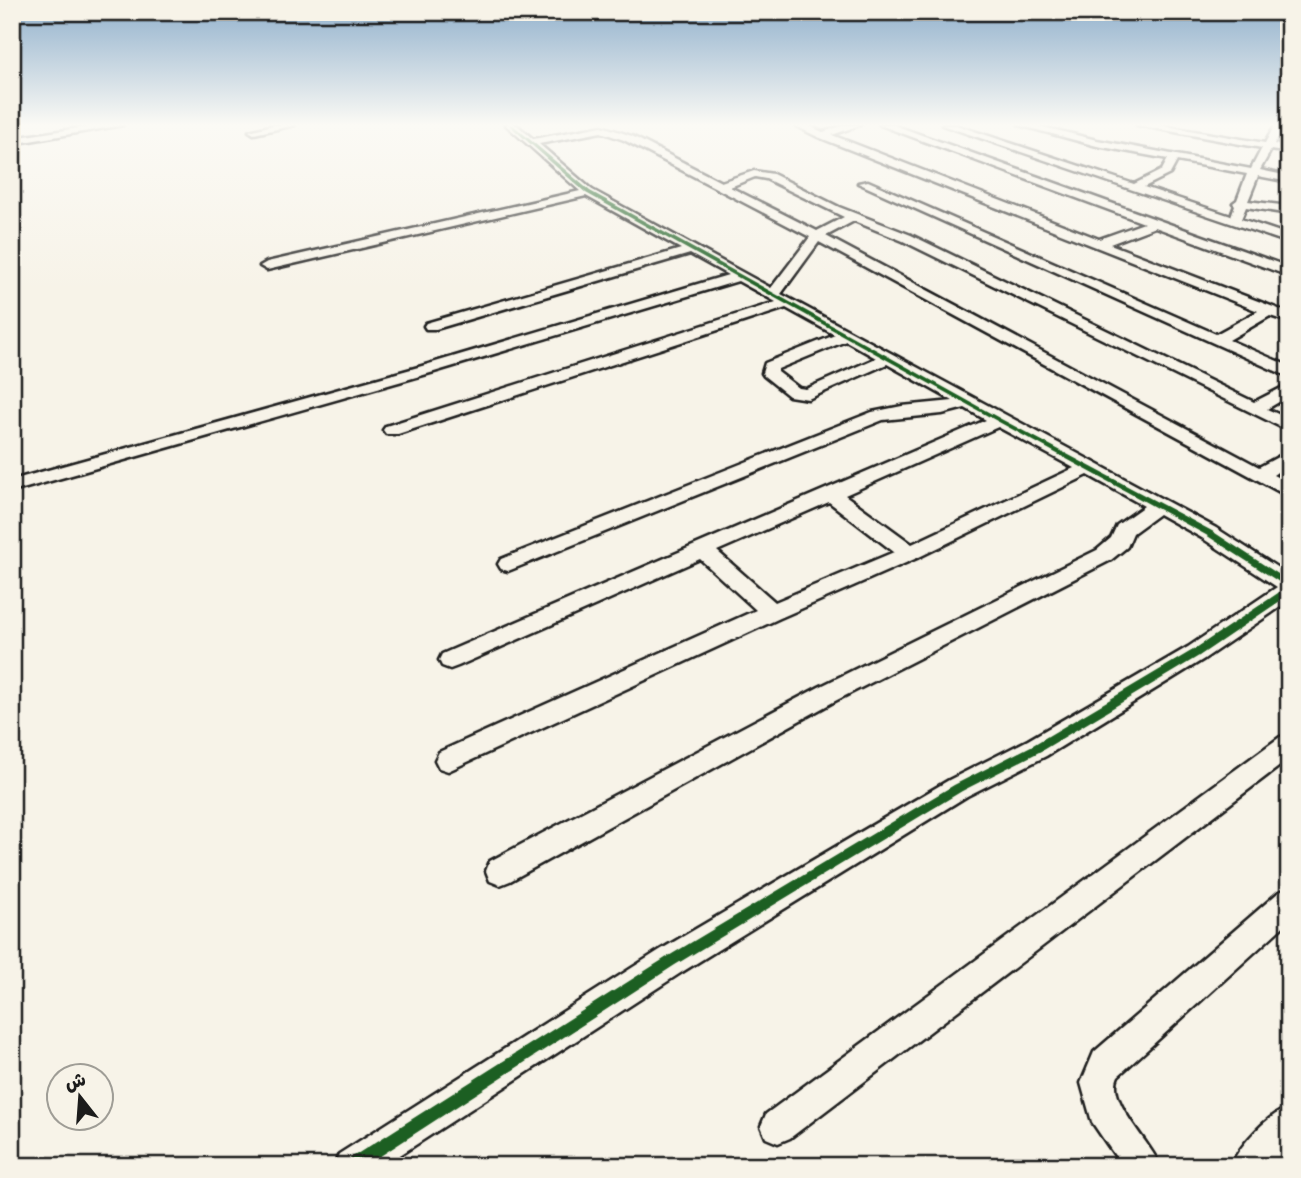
<svg xmlns="http://www.w3.org/2000/svg" width="1301" height="1178" font-family="Mali,'Playpen Sans Arabic',sans-serif">
<rect width="100%" height="100%" fill="#f7f3e8"/>
<filter id="ink" filterUnits="userSpaceOnUse"><feTurbulence type="fractalNoise" baseFrequency=".0143" numOctaves="2"/><feDisplacementMap in="SourceGraphic" scale="14" xChannelSelector="R" yChannelSelector="G"/><feConvolveMatrix kernelMatrix="1 2 1 2 8 2 1 2 1" color-interpolation-filters="sRGB"/></filter>
<g filter="url(#ink)">
<g fill="none" stroke-linecap="round" stroke-linejoin="round">
<defs>
<g id="minor">
<polygon points="99,125 123,125 12,144 12,138"/>
<polygon points="273,125 295,125 254,134 249,131"/>
<path d="M506 125H517L533 139 602 126 632 136 721 182 754 171 773 174 839 207 911 235 1254 402 1289 384V396L1267 409 1289 419V431L903 241 854 221 826 236 1259 467 1289 451V464L1273 475 1289 483V497L819 242 781 294 1216 528 1289 575V601L1204 659 1046 756 967 796 682 972 383 1166H334L339 1154 660 950 949 780 1028 740 1188 647 1277 587 1202 538 1159 514 1133 533 1127 547 1111 560 835 701 510 881 500 885 490 881 486 871 490 861 819 687 1097 550 1111 538 1117 525 1144 506 1088 475 917 558 780 618 448 771 439 768 435 760 439 752 756 610 700 559 458 666 450 669 442 666 439 660 442 654 986 420 965 408 942 414 883 420 508 571 501 569 498 564 501 559 872 412 902 406 953 401 887 364 808 399 789 396 764 376 762 373 765 363 835 335 786 308 398 434H386L383 430 386 426 776 302 738 281 434 372 12 492V480L422 366 728 275 690 254 436 329H426L424 326 426 323 681 249 586 196 267 270 260 266 267 262 580 191ZM601 132 624 140 810 237 771 288 592 190 539 144ZM755 177 766 179 844 217 817 231 730 187ZM846 341 876 358 806 389 799 388 778 372V369ZM998 427 1074 468 912 544 845 495ZM829 502 894 552 775 602 717 551Z"/>
<polygon points="794,125 807,125 823,132 845,125 860,125 832,135 1099,239 1144,223 880,125 894,125 1289,267 1289,276 1155,227 1110,244 1289,313 1289,322 1270,316 1229,340 1289,366 1289,377 858,183 868,181 1216,334 1258,311 818,137"/>
<path d="M942 125H956L1134 184 1162 170 1168 159 1097 146 1019 125H1035L1097 140 1251 169 1262 148 1137 125H1159L1265 143 1275 125H1285L1274 144 1289 147V153L1271 150 1260 170 1289 176V182L1258 176 1248 201 1289 206V214L1246 207 1241 219 1289 235V243ZM1177 161 1247 174 1237 200 1233 203 1235 205 1231 216 1144 187 1170 174Z"/>
<polygon points="1289,734 1289,759 790,1138 778,1143 766,1138 761,1126 766,1114 1280,737"/>
<path d="M1289 888V921L1118 1076C1106 1101 1150 1141 1160 1166H1122L1092 1122 1081 1083 1094 1052 1279 892Z"/>
<path d="M1289 1107V1149L1272 1166H1231C1240 1144 1267 1116 1289 1107Z"/>
</g>
</defs>
<use href="#minor" stroke="#1c1c1c" stroke-width="5"/>
<use href="#minor" fill="#f7f3e8" fill-rule="evenodd"/>
<defs>
<polygon id="cycleway" points="509,125 513,125 590,191 1001,419 1212,531 1289,581 1289,595 1199,656 1041,751 962,791 675,965 365,1166 344,1166 346,1161 667,957 954,785 1033,745 1193,650 1287,587 1206,535 997,421 586,193"/>
</defs>
<use href="#cycleway" stroke="#f7f3e8" stroke-width="4"/>
<use href="#cycleway" fill="#1b5e20" fill-rule="evenodd"/>
</g>
</g>
<linearGradient id="sky" x2="0" y2="1"><stop stop-color="#90b0cc"/><stop offset="0.43" stop-color="#fbfaf5"/><stop offset="1" stop-color="#fbfaf5" stop-opacity="0"/></linearGradient>
<rect width="1301" height="290" fill="url(#sky)"/>
<rect width="1301" height="1178" fill="none" stroke="#f7f3e8" stroke-width="42"/>
<rect x="21" y="21" width="1259" height="1136" fill="none" stroke="#1c1c1c" stroke-width="2.5" filter="url(#ink)"/>
<g transform="translate(80 1097) rotate(343)"><circle r="33" fill="#f7f3e8" stroke="#9f9d96" stroke-width="2"/>
<path d="M0-5L12 26L0 18L-12 26Z" fill="#1c1c1c"/>
<text y="-10" font-size="19" font-weight="bold" text-anchor="middle" fill="#1c1c1c">ش</text>
</g>
</svg>
